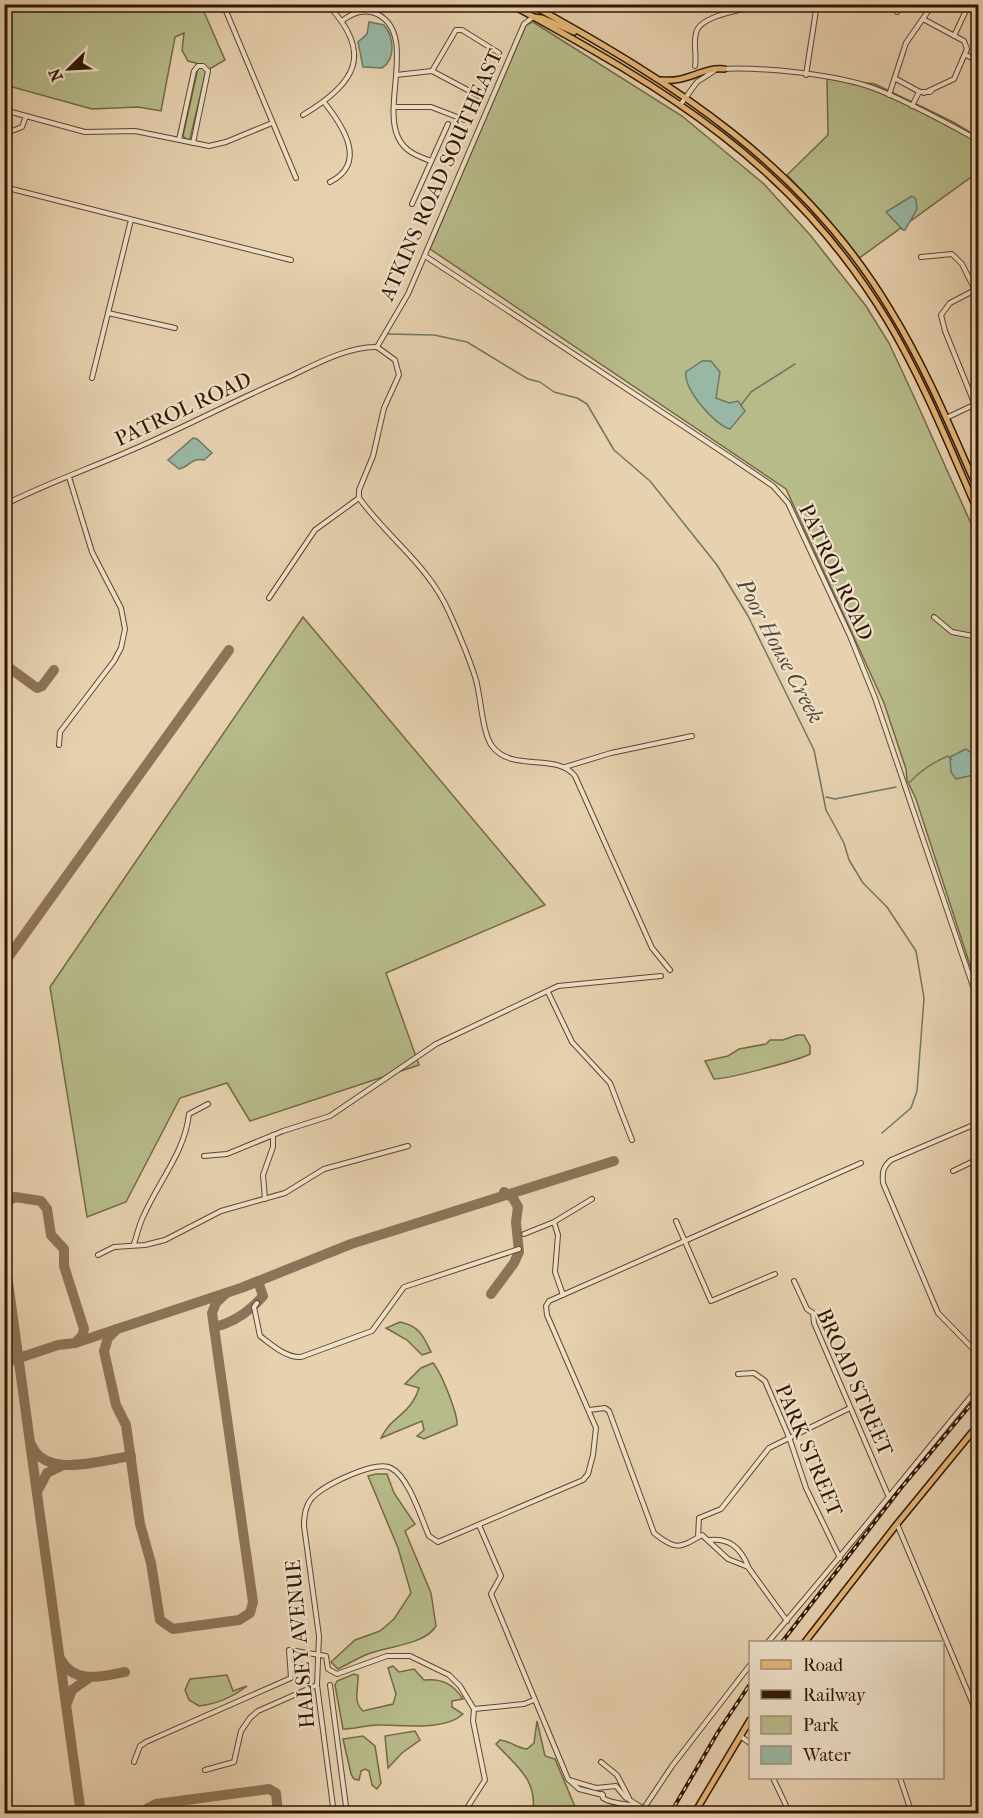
<svg xmlns="http://www.w3.org/2000/svg" width="983" height="1818" font-family="'IM FELL French Canon',serif">
<rect width="100%" height="100%" fill="#e7d1af"/>
<filter id="stains"><feTurbulence type="fractalNoise" baseFrequency=".00333" numOctaves="4"/><feColorMatrix values="0 0 0 0 .2 0 0 0 0 .09 0 0 0 0 .02 0 0 0 .5 -.17"/></filter>
<radialGradient id="worn" r=".72"><stop offset=".6" stop-color="#630" stop-opacity="0"/><stop offset="1" stop-color="#630" stop-opacity=".3"/></radialGradient>
<g fill="#b7bb8a" stroke="#746846" stroke-width="1.5">
<polygon points="5,5 201,5 225,60 206,71 190,139 187,140 183,136 198,68 196,63 188,61 182,50 184,33 175,37 161,111 138,107 92,109 5,85"/>
<polygon points="533,22 682,116 764,184 811,236 866,306 889,343 915,399 978,539 978,990 916,799 907,780 906,769 884,703 786,489 430,249 526,25"/>
<polygon points="827,78 875,84 953,122 978,137 978,172 858,259 820,210 787,175 828,135"/>
<polygon points="303,617 545,905 386,973 419,1065 250,1121 227,1083 180,1098 126,1202 87,1217 50,987"/>
<path d="M797 1035H804L810 1046V1054C796 1061 728 1079 714 1079L705 1061 728 1056 739 1049 766 1044 770 1040H783Z"/>
<path d="M400 1322C419 1326 423 1335 431 1352L422 1355 407 1340 386 1328Z"/>
<path d="M433 1363C441 1372 458 1414 457 1425L424 1439 417 1436 424 1430 422 1421 381 1438C391 1416 410 1416 419 1388L405 1384 421 1368Z"/>
<path d="M376 1474H387L394 1493 415 1524 405 1531 431 1593 436 1626C425 1645 387 1646 368 1654 358 1658 348 1664 338 1669L331 1662 355 1640 380 1631 394 1619 411 1593 398 1548 368 1476Z"/>
<path d="M393 1666 399 1672 414 1669 424 1680C442 1678 453 1684 463 1699L452 1701V1707L463 1714C445 1731 404 1725 381 1725 368 1724 356 1729 343 1729L335 1685 337 1681 354 1674 358 1675C359 1688 352 1701 363 1711L393 1704 396 1694 388 1668Z"/>
<path d="M227 1675 233 1691 247 1686C233 1697 216 1704 199 1706L189 1700 185 1690 190 1679Z"/>
<path d="M537 1721 545 1756 555 1759 576 1809 588 1813H533C537 1779 518 1768 496 1744L500 1740C511 1741 516 1748 527 1749L534 1743Z"/>
<polygon points="415,1731 420,1740 402,1753 388,1768 385,1736"/>
<polygon points="363,1736 375,1746 381,1783 377,1789 372,1785 369,1771 365,1769 361,1771 359,1780 354,1779 351,1774 343,1739"/>
</g>
<g fill="#98b8a5" stroke="#6e7764" stroke-width="1.5">
<path d="M369 22 384 25C394 37 396 59 382 68L363 67 358 42 367 34Z"/>
<polygon points="912,196 916,199 917,209 905,230 903,230 886,212"/>
<path d="M702 361H711L720 372 716 398 729 403 738 401 745 411 730 429C715 426 682 387 686 372Z"/>
<path d="M193 438 197 439 212 453 204 460C191 457 190 467 179 469L168 460Z"/>
<polygon points="966,749 978,758 978,774 956,779 951,772 950,757"/>
</g>
<g fill="none" stroke-linecap="round" stroke-linejoin="round">
<g stroke="#6e7764" stroke-width="1.5">
<polyline points="387,334 434,335 467,342 528,379 540,382 554,392 577,398 587,404 614,450 650,481 717,565 748,616 814,750 826,810 844,843 849,860 863,883 887,907 916,951 924,998 917,1091 911,1108 882,1133"/>
<polyline points="741,405 751,392 795,364"/>
<path d="M910 782C920 771 934 762 948 756L952 760"/>
<polyline points="826,797 835,799 896,787"/>
</g>
<g stroke="#8c7458" stroke-width="10">
<polyline points="4,664 37,688 42,686 54,670"/>
<polyline points="4,963 229,650"/>
<polyline points="4,1203 15,1197 41,1201 47,1209 51,1235 64,1249 64,1266 84,1329 82,1336 75,1343 58,1345 4,1363"/>
<polyline points="4,1253 81,1814"/>
<polyline points="491,1294 514,1263 519,1252 516,1222 518,1207 513,1198 504,1192"/>
<path d="M214 1327C233 1323 250 1311 263 1296L258 1281"/>
<polyline points="117,1329 108,1338 104,1351 116,1405 126,1425 140,1524 151,1563 160,1620 173,1629 239,1620 250,1613 253,1602 212,1313 216,1303 226,1293"/>
<polyline points="75,1343 241,1288 351,1244 614,1161"/>
<path d="M32 1446C47 1479 102 1460 131 1456"/>
<polyline points="38,1490 47,1473 61,1466"/>
<path d="M61 1660C75 1685 102 1676 125 1672"/>
<polyline points="67,1703 72,1690 89,1678"/>
<polyline points="156,1814 148,1808 156,1804 269,1789 276,1793 278,1814"/>
</g>
<defs>
<g id="minor">
<polyline points="223,4 296,178"/>
<polyline points="895,4 897,12"/>
<polyline points="371,12 374,4"/>
<polyline points="923,19 964,41 967,49 954,79 924,93"/>
<path d="M342 21C352 13 364 8 377 14 417 33 382 104 398 137 404 151 417 156 431 161"/>
<polyline points="954,36 969,4"/>
<polyline points="966,55 978,61"/>
<path d="M695 66C697 55 693 44 696 33 700 14 749 9 767 4"/>
<path d="M721 69C763 67 837 74 876 89 911 103 945 122 978 140"/>
<polyline points="432,71 456,30 462,30 499,53"/>
<polyline points="396,75 432,71 481,97"/>
<polyline points="806,75 817,4"/>
<polyline points="896,79 920,92 930,92 933,89"/>
<polyline points="889,95 906,43 933,4"/>
<path d="M324 102C343 126 368 163 330 182"/>
<polyline points="681,104 697,82 714,71"/>
<polyline points="912,106 919,92"/>
<polyline points="394,107 431,107 465,120"/>
<polyline points="4,110 85,132 135,131 209,146 226,142 272,123"/>
<path d="M303 115C355 84 375 54 327 4"/>
<polyline points="4,134 22,127 26,116"/>
<polyline points="179,140 194,71 198,66 203,66 208,71 193,143"/>
<polyline points="4,187 291,260"/>
<polyline points="412,204 448,124"/>
<polyline points="425,256 730,457 773,486 788,503 850,636 875,698 978,1001"/>
<polyline points="921,257 952,254 962,264 978,296"/>
<polyline points="975,290 950,303 941,315 945,331 975,405"/>
<polyline points="108,313 175,328"/>
<path d="M377 347 395 360 399 375 384 408 373 456 359 490V498C388 538 429 566 449 612 459 634 469 657 476 680 481 698 482 732 492 746 512 773 556 752 575 776L652 948 670 970"/>
<polyline points="377,347 408,294 524,24 533,17"/>
<polyline points="92,378 131,220"/>
<polyline points="946,418 978,403"/>
<path d="M4 505C47 483 91 468 134 449 187 426 238 399 291 376 316 364 349 346 377 347"/>
<polyline points="269,598 315,530 359,498"/>
<polyline points="934,617 952,632 978,637"/>
<polyline points="59,745 60,732 114,661 121,648 125,629 121,608 92,552 69,477"/>
<polyline points="565,767 611,753 692,736"/>
<polyline points="548,992 572,1042 610,1083 632,1140"/>
<path d="M978 1123 891 1160C883 1167 882 1172 883 1183L938 1313 978 1354"/>
<polyline points="204,1156 227,1154 283,1131 330,1116 436,1044 558,986 661,976"/>
<polyline points="953,1171 978,1159"/>
<polyline points="265,1199 263,1175 273,1147 273,1135"/>
<polyline points="676,1221 711,1301 775,1274"/>
<polyline points="554,1222 558,1235 555,1272 563,1295"/>
<polyline points="524,1234 554,1222 592,1199"/>
<path d="M134 1244C137 1235 139 1225 143 1217 158 1182 185 1152 189 1114L208 1104"/>
<polyline points="98,1255 114,1247 145,1245 165,1240 221,1211 285,1193 324,1169 408,1146"/>
<polyline points="794,1281 807,1309 813,1313 814,1323 888,1495"/>
<path d="M257 1303 254 1307 260 1336C271 1344 286 1358 301 1357L372 1331 404 1287 519 1249"/>
<polyline points="738,1374 754,1373 765,1381 789,1437 806,1488 840,1558"/>
<path d="M589 1410 605 1408 609 1411 654 1533C676 1551 680 1548 702 1535L728 1559 748 1567 787 1621"/>
<polyline points="897,1524 978,1716"/>
<polyline points="479,1525 501,1576 491,1594 568,1779 579,1789 603,1795"/>
<polyline points="698,1537 699,1518 721,1509 769,1448 850,1408"/>
<path d="M709 1540C729 1538 740 1547 748 1566"/>
<path d="M768 1642C840 1559 908 1472 978 1388"/>
<polyline points="330,1685 347,1814"/>
<polyline points="474,1709 524,1704 534,1700"/>
<polyline points="740,1736 750,1743"/>
<polyline points="134,1762 140,1746 146,1742 291,1678 289,1650 326,1656 328,1669 337,1674 387,1656 410,1656 449,1675 460,1686 474,1709 473,1721 485,1780 467,1808 467,1814"/>
<polyline points="601,1762 617,1775 629,1798"/>
<polyline points="205,1770 234,1762 241,1731 250,1718 258,1711 317,1685"/>
<polyline points="773,1778 790,1814"/>
<polyline points="900,1778 912,1814"/>
<polyline points="569,1780 596,1788 616,1786 625,1797 652,1814"/>
<path d="M602 1794 603 1798C611 1804 629 1804 640 1807"/>
<path d="M334 1814 317 1685 319 1636 304 1526C304 1516 306 1503 314 1496 326 1484 376 1460 391 1468 409 1477 421 1518 429 1536L438 1542 583 1480 588 1474 593 1455 596 1428 547 1315 546 1306 549 1301 861 1163"/>
<polyline points="640,1814 672,1766 750,1665"/>
</g>
<g id="major">
<path d="M510 4C667 90 791 162 887 320 923 380 950 448 978 512"/>
<path d="M530 4C674 83 805 166 891 311 926 368 951 429 978 490"/>
<polyline points="533,17 542,18 574,32"/>
<path d="M662 80C688 83 701 67 724 69"/>
<polyline points="805,1642 897,1524 978,1425"/>
<polyline points="694,1814 750,1720"/>
</g>
</defs>
<use href="#minor" stroke="#5e452d" stroke-width="6"/>
<use href="#major" stroke="#301602" stroke-width="8"/>
<use href="#minor" stroke="#efe1cb" stroke-width="4"/>
<use href="#major" stroke="#e4b878" stroke-width="5"/>
<defs>
<g id="rail">
<polyline points="782,1642 901,1488 978,1396"/>
<polyline points="670,1814 718,1732 750,1684"/>
</g>
</defs>
<use href="#rail" stroke="#301602" stroke-width="4"/>
<use href="#rail" stroke="#efe1cb" stroke-width="1.5" stroke-dasharray="4.5" stroke-linecap="butt"/>
</g>
<g text-anchor="middle" dominant-baseline="central" stroke-width="4.5" stroke-linejoin="round" paint-order="stroke">
<g font-size="21" fill="#301602" stroke="#efe1cb">
<text transform="translate(441 175) rotate(-66)">ATKINS ROAD SOUTHEAST</text>
<text transform="translate(183 409) rotate(-25)">PATROL ROAD</text>
<text transform="translate(836 572) rotate(65)">PATROL ROAD</text>
<text transform="translate(855 1382) rotate(66)">BROAD STREET</text>
<text transform="translate(809 1450) rotate(67)">PARK STREET</text>
<text transform="translate(300 1644) rotate(-95)">HALSEY AVENUE</text>
</g>
<g font-size="22" font-style="italic" fill="#4f4733" stroke="#efe1cb">
<text transform="translate(780 651) rotate(62)">Poor House Creek</text>
</g>
</g>
<rect width="983" height="1818" fill="none" stroke="#e7d1af" stroke-width="24"/>
<rect x="6" y="6" width="971" height="1806" fill="none" stroke="#301602" stroke-width="3"/>
<rect x="12" y="12" width="959" height="1794" fill="none" stroke="#301602" stroke-width="1.5"/>
<rect x="749" y="1641" width="195" height="138" fill="#efe1cb" stroke="#a3907b" stroke-width="1.5"/>
<rect x="761" y="1660" width="30" height="9" fill="#e4b878" stroke="#a3907b" stroke-width="1.5"/>
<text x="803" y="1671" font-size="18" fill="#301602">Road</text>
<rect x="761" y="1690" width="30" height="9" fill="#301602" stroke="#a3907b" stroke-width="1.5"/>
<text x="803" y="1701" font-size="18" fill="#301602">Railway</text>
<rect x="761" y="1716" width="30" height="18" fill="#b7bb8a" stroke="#a3907b" stroke-width="1.5"/>
<text x="803" y="1731" font-size="18" fill="#301602">Park</text>
<rect x="761" y="1746" width="30" height="18" fill="#98b8a5" stroke="#a3907b" stroke-width="1.5"/>
<text x="803" y="1761" font-size="18" fill="#301602">Water</text>
<g transform="translate(69 69) rotate(246)" stroke="#efe1cb" stroke-width="4.5" paint-order="stroke">
<path d="M0-4.5L10 22L0 15L-10 22Z" fill="#301602"/>
<text y="-9" font-size="16" font-weight="bold" text-anchor="middle" fill="#301602">N</text>
</g>
<rect width="100%" height="100%" filter="url(#stains)"/>
<rect width="100%" height="100%" fill="url(#worn)"/>
</svg>
